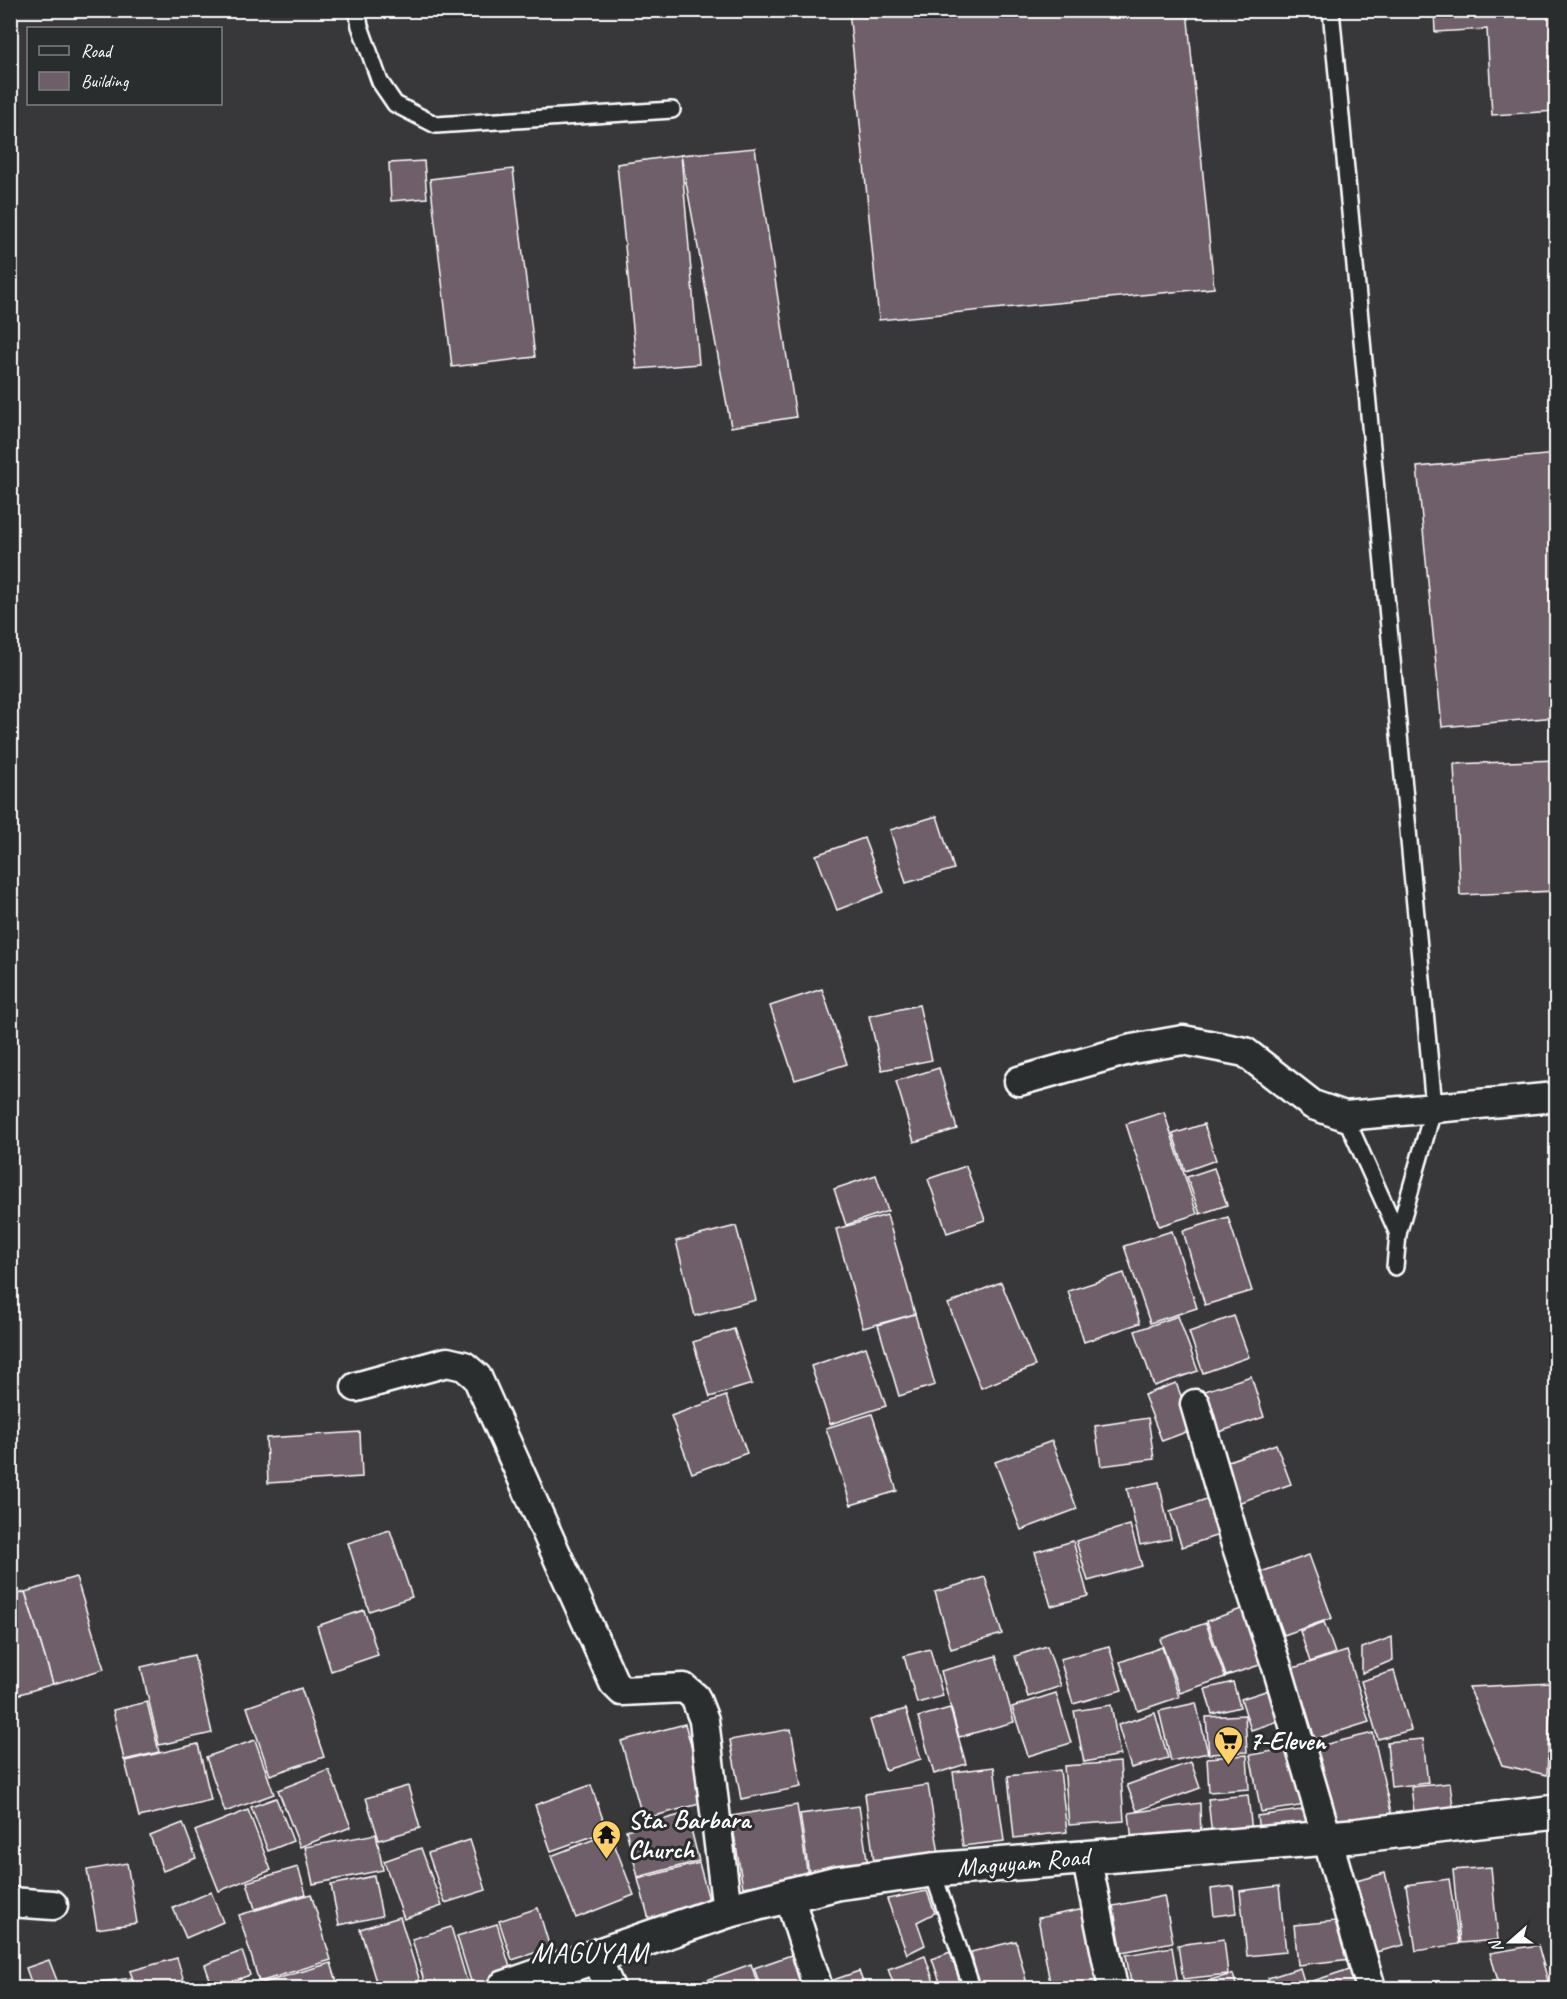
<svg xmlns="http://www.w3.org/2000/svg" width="1567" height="1999" font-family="Caveat,sans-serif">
<rect width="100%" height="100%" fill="#38373a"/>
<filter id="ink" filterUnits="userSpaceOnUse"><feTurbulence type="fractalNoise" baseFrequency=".0167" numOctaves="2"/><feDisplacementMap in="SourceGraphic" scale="12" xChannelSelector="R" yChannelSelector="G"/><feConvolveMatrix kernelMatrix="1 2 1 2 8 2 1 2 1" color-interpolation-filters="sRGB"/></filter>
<g filter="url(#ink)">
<g fill="#6e5e6a" stroke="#fff" stroke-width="1.5">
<polygon points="849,10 1187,10 1214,288 879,320"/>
<polygon points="1434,10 1556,10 1556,111 1492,115 1487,29 1435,32"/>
<polygon points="755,148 796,417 731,427 681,155"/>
<polygon points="681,155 699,364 637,369 617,164"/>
<polygon points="424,161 427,198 391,201 389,163"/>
<polygon points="513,169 535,357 452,367 430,179"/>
<polygon points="1556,454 1556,717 1442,727 1417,467"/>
<polygon points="1556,760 1556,891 1460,895 1454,764"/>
<polygon points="937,816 954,869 906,883 890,830"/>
<polygon points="864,838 884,892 837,910 816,855"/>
<polygon points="822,989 847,1064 795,1080 770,1006"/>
<polygon points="919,1005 932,1060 882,1070 869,1016"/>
<polygon points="939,1068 957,1129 914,1142 896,1081"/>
<polygon points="1164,1112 1197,1214 1159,1226 1126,1124"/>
<polygon points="1204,1124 1216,1160 1185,1171 1173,1134"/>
<polygon points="966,1166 985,1220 947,1233 928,1179"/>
<polygon points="1214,1168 1227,1205 1200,1214 1187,1177"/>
<polygon points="876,1175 888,1211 846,1225 834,1189"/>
<polygon points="887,1215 915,1314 863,1328 836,1229"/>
<polygon points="1228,1217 1252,1291 1205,1305 1183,1231"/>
<polygon points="736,1226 756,1300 695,1316 676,1241"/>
<polygon points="1172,1231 1197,1308 1150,1323 1124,1246"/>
<polygon points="1124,1273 1140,1323 1084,1342 1068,1291"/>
<polygon points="1001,1282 1035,1366 981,1388 948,1304"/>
<polygon points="915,1314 935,1385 899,1396 878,1325"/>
<polygon points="1178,1316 1198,1371 1154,1386 1135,1331"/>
<polygon points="1234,1316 1249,1357 1203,1373 1189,1332"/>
<polygon points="734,1329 752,1384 710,1397 693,1342"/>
<polygon points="866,1347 886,1406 830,1424 811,1366"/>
<polygon points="1251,1376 1264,1417 1219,1432 1205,1391"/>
<polygon points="1176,1383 1194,1429 1162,1441 1144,1395"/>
<polygon points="726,1396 747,1453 692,1473 671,1416"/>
<polygon points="872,1414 897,1491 851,1505 826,1428"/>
<polygon points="1148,1418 1154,1459 1101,1466 1095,1426"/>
<polygon points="360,1432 362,1477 268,1483 266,1438"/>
<polygon points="1052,1441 1077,1509 1021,1530 995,1462"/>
<polygon points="1276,1444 1291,1484 1238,1503 1223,1463"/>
<polygon points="1159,1482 1171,1539 1140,1545 1127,1489"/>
<polygon points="1219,1495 1231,1531 1182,1547 1170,1511"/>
<polygon points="1130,1525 1142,1566 1088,1581 1076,1541"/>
<polygon points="390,1530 412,1597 369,1611 348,1543"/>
<polygon points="1073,1541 1088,1596 1051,1606 1035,1552"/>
<polygon points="1309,1555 1332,1618 1284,1635 1261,1572"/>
<polygon points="76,1577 104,1669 53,1684 25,1592"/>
<polygon points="985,1577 1002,1634 951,1649 935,1592"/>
<polygon points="25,1592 53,1684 10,1697 10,1596"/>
<polygon points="1250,1606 1269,1662 1226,1676 1207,1621"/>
<polygon points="364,1610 378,1655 331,1671 317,1626"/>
<polygon points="1324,1622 1335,1653 1310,1662 1300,1631"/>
<polygon points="1206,1623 1225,1677 1180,1693 1160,1639"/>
<polygon points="1392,1637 1393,1660 1362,1673 1362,1648"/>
<polygon points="1047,1646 1061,1686 1028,1697 1015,1656"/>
<polygon points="1109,1646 1122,1690 1073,1704 1060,1659"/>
<polygon points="1162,1647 1179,1697 1138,1711 1120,1662"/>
<polygon points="930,1649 943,1696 917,1703 904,1656"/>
<polygon points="1347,1651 1369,1722 1315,1739 1293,1668"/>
<polygon points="194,1655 212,1733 159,1745 141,1667"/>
<polygon points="996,1656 1014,1722 959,1737 941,1671"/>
<polygon points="1394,1671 1411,1730 1378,1739 1361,1681"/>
<polygon points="1233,1682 1240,1707 1212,1714 1205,1689"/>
<polygon points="1551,1683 1547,1775 1502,1765 1469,1687"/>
<polygon points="1278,1687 1288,1718 1251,1730 1241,1699"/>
<polygon points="301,1688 324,1757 270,1775 247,1707"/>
<polygon points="1056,1693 1071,1743 1028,1756 1012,1707"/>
<polygon points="147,1702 159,1752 124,1760 113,1710"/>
<polygon points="1196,1703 1208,1753 1171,1761 1159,1711"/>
<polygon points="1111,1705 1120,1755 1084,1762 1074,1711"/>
<polygon points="950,1708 966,1764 934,1774 918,1717"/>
<polygon points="906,1709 921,1759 885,1770 870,1720"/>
<polygon points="1155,1713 1168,1758 1131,1768 1118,1725"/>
<polygon points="1245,1715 1247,1752 1209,1754 1206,1717"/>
<polygon points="685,1724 707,1802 643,1819 621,1741"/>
<polygon points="791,1729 801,1787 741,1799 730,1740"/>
<polygon points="1373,1733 1393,1821 1335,1835 1315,1747"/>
<polygon points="1423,1739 1428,1783 1391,1787 1387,1742"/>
<polygon points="255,1740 274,1794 225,1812 206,1757"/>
<polygon points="198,1744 211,1800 139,1817 125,1761"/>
<polygon points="1296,1747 1306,1805 1261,1812 1250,1755"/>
<polygon points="1247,1755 1249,1789 1209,1792 1207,1758"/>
<polygon points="1120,1762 1124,1821 1069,1825 1064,1766"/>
<polygon points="1191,1762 1200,1788 1137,1811 1127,1785"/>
<polygon points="994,1767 1004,1841 963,1846 953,1772"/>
<polygon points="329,1770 351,1827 300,1847 278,1790"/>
<polygon points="1060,1770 1067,1832 1014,1838 1008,1776"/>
<polygon points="1450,1783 1454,1815 1415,1820 1411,1787"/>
<polygon points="591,1785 607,1831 551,1851 535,1805"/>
<polygon points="928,1785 940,1860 875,1869 865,1794"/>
<polygon points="408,1786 420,1828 379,1840 366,1798"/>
<polygon points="1248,1795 1252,1832 1212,1836 1208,1799"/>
<polygon points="276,1798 293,1841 268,1851 251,1807"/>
<polygon points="1200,1803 1201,1841 1132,1842 1129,1813"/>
<polygon points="797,1805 808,1877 743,1887 731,1816"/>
<polygon points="859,1806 869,1872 810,1880 800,1814"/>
<polygon points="1308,1809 1311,1831 1260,1838 1257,1816"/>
<polygon points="248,1810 271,1870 219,1891 195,1831"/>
<polygon points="687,1813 699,1861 638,1877 626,1830"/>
<polygon points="183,1823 196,1858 163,1871 150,1836"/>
<polygon points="610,1833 634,1895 576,1918 551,1856"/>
<polygon points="376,1834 383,1870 313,1884 305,1847"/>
<polygon points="470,1840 486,1890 445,1903 428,1853"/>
<polygon points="421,1848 442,1906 404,1919 384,1861"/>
<polygon points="127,1863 137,1923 97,1929 87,1870"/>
<polygon points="699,1863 712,1911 651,1927 638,1879"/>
<polygon points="298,1867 306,1894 255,1909 247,1882"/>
<polygon points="1491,1867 1498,1940 1460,1943 1453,1870"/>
<polygon points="1385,1873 1404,1945 1376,1952 1356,1881"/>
<polygon points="374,1876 382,1916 339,1925 331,1885"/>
<polygon points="1449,1879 1459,1944 1416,1951 1406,1885"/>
<polygon points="1233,1886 1236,1913 1214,1916 1211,1889"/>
<polygon points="1279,1886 1286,1952 1247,1956 1240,1891"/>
<polygon points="927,1891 935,1913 917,1922 925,1945 907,1954 887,1899"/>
<polygon points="211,1892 223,1922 186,1938 173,1908"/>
<polygon points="311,1894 331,1960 259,1982 239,1915"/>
<polygon points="1164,1896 1173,1942 1122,1952 1113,1906"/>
<polygon points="538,1908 550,1948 512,1960 499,1921"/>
<polygon points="1090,1908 1105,1988 1051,1988 1038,1918"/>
<polygon points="400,1917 422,1988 378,1988 360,1929"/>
<polygon points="1347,1920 1351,1959 1298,1965 1294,1925"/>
<polygon points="497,1924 514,1981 490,1988 473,1988 457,1936"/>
<polygon points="451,1927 469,1988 426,1988 412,1939"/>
<polygon points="1224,1939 1228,1974 1183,1979 1178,1945"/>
<polygon points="1016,1941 1028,1988 979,1988 971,1952"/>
<polygon points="1538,1945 1550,1988 1500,1988 1490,1953"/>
<polygon points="1172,1947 1178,1984 1148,1988 1132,1988 1126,1955"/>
<polygon points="242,1951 250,1975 213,1988 205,1965"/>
<polygon points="950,1952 961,1985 951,1988 942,1988 932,1959"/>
<polygon points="797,1953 809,1988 761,1988 754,1968"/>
<polygon points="925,1956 936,1988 895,1988 888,1969"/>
<polygon points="177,1958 186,1988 136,1988 130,1971"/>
<polygon points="49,1960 58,1983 42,1988 33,1988 26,1968"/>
<polygon points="331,1963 339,1988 260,1988 259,1984"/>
<polygon points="751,1964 759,1988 685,1988"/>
<polygon points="1359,1966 1366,1988 1312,1988 1310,1982"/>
<polygon points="1300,1968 1306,1988 1271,1988 1268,1978"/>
<polygon points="859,1971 865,1988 827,1988 825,1983"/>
<polygon points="1233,1974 1237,1988 1182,1988 1182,1987"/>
<polygon points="132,1978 134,1988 94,1988 93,1983"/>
</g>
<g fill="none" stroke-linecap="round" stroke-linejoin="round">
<defs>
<g id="service">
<polyline points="357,10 360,26 380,82 395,104 436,125 672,110"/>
<polyline points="1331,10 1434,1107 1398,1234"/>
<polyline points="1345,1116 1398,1234 1395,1267"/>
<polyline points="932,1870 972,1988"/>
</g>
<g id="minor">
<polyline points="1019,1081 1132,1049 1183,1040 1245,1052 1313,1105 1345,1116 1556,1097"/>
<polyline points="356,1387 447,1362 464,1366 477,1377 614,1683 622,1691 684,1688 695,1697 704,1720 727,1911"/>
<polyline points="1195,1404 1235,1541 1277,1667 1371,1988"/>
<polyline points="1086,1856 1113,1988"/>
<polyline points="789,1896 818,1988"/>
<polyline points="10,1902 53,1905"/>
<polyline points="596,1957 610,1988"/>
</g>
<polyline id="secondary" points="504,1988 727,1911 837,1883 932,1870 1353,1836 1556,1812"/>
</defs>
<use href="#service" stroke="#fff" stroke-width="20"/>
<use href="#minor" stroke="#fff" stroke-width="33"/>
<use href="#secondary" stroke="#fff" stroke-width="38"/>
<use href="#service" stroke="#2a2d2e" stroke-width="15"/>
<use href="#minor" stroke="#2a2d2e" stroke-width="28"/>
<use href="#secondary" stroke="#2a2d2e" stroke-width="33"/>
</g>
</g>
<defs>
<symbol id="supermarket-pin" viewBox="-11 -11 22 30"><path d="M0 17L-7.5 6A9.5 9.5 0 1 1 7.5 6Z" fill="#ffd166" stroke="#2a2d2e"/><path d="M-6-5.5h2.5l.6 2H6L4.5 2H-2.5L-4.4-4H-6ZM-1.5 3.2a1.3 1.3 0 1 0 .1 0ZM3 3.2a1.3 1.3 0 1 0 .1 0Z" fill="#111"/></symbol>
<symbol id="temple-pin" viewBox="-11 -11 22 30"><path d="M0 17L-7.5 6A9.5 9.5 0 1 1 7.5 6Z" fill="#ffd166" stroke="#2a2d2e"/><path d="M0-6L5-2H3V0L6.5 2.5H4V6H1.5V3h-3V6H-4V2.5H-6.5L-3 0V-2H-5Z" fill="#111"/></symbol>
</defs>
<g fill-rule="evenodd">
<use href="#supermarket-pin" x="1212" y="1724" width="33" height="45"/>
<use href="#temple-pin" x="590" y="1818" width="33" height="45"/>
</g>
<g text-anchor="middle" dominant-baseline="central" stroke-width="6" stroke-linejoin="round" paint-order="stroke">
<g font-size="26" font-weight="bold" fill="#fff" stroke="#2a2d2e" text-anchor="start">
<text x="1249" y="1740">7-Eleven</text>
<text x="628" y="1819">Sta. Barbara<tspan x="628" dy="30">Church</tspan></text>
</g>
<g font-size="26" fill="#fff" stroke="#2a2d2e">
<text transform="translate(1023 1862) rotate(-5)">Maguyam Road</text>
</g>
<g font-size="28" letter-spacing="1.5" fill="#fff" stroke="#2a2d2e">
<text x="590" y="1952">MAGUYAM</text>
</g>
</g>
<rect width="1567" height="1999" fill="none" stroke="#2a2d2e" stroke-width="36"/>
<rect x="18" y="18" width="1531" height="1963" fill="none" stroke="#fff" stroke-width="2" filter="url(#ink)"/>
<rect x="27" y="27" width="195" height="78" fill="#2a2d2e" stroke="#7f8182" stroke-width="1.5"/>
<rect x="39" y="46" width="30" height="9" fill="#2a2d2e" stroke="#7f8182" stroke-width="1.5"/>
<text x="81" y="57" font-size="18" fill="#ffffff">Road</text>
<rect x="39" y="72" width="30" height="18" fill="#6e5e6a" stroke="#7f8182" stroke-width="1.5"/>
<text x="81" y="87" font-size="18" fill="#ffffff">Building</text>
<g transform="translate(1510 1942) rotate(249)" stroke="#2a2d2e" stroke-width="4.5" paint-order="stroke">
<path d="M0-4.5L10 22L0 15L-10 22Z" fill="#ffffff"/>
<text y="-9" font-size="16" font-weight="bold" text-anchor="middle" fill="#ffffff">N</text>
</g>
</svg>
